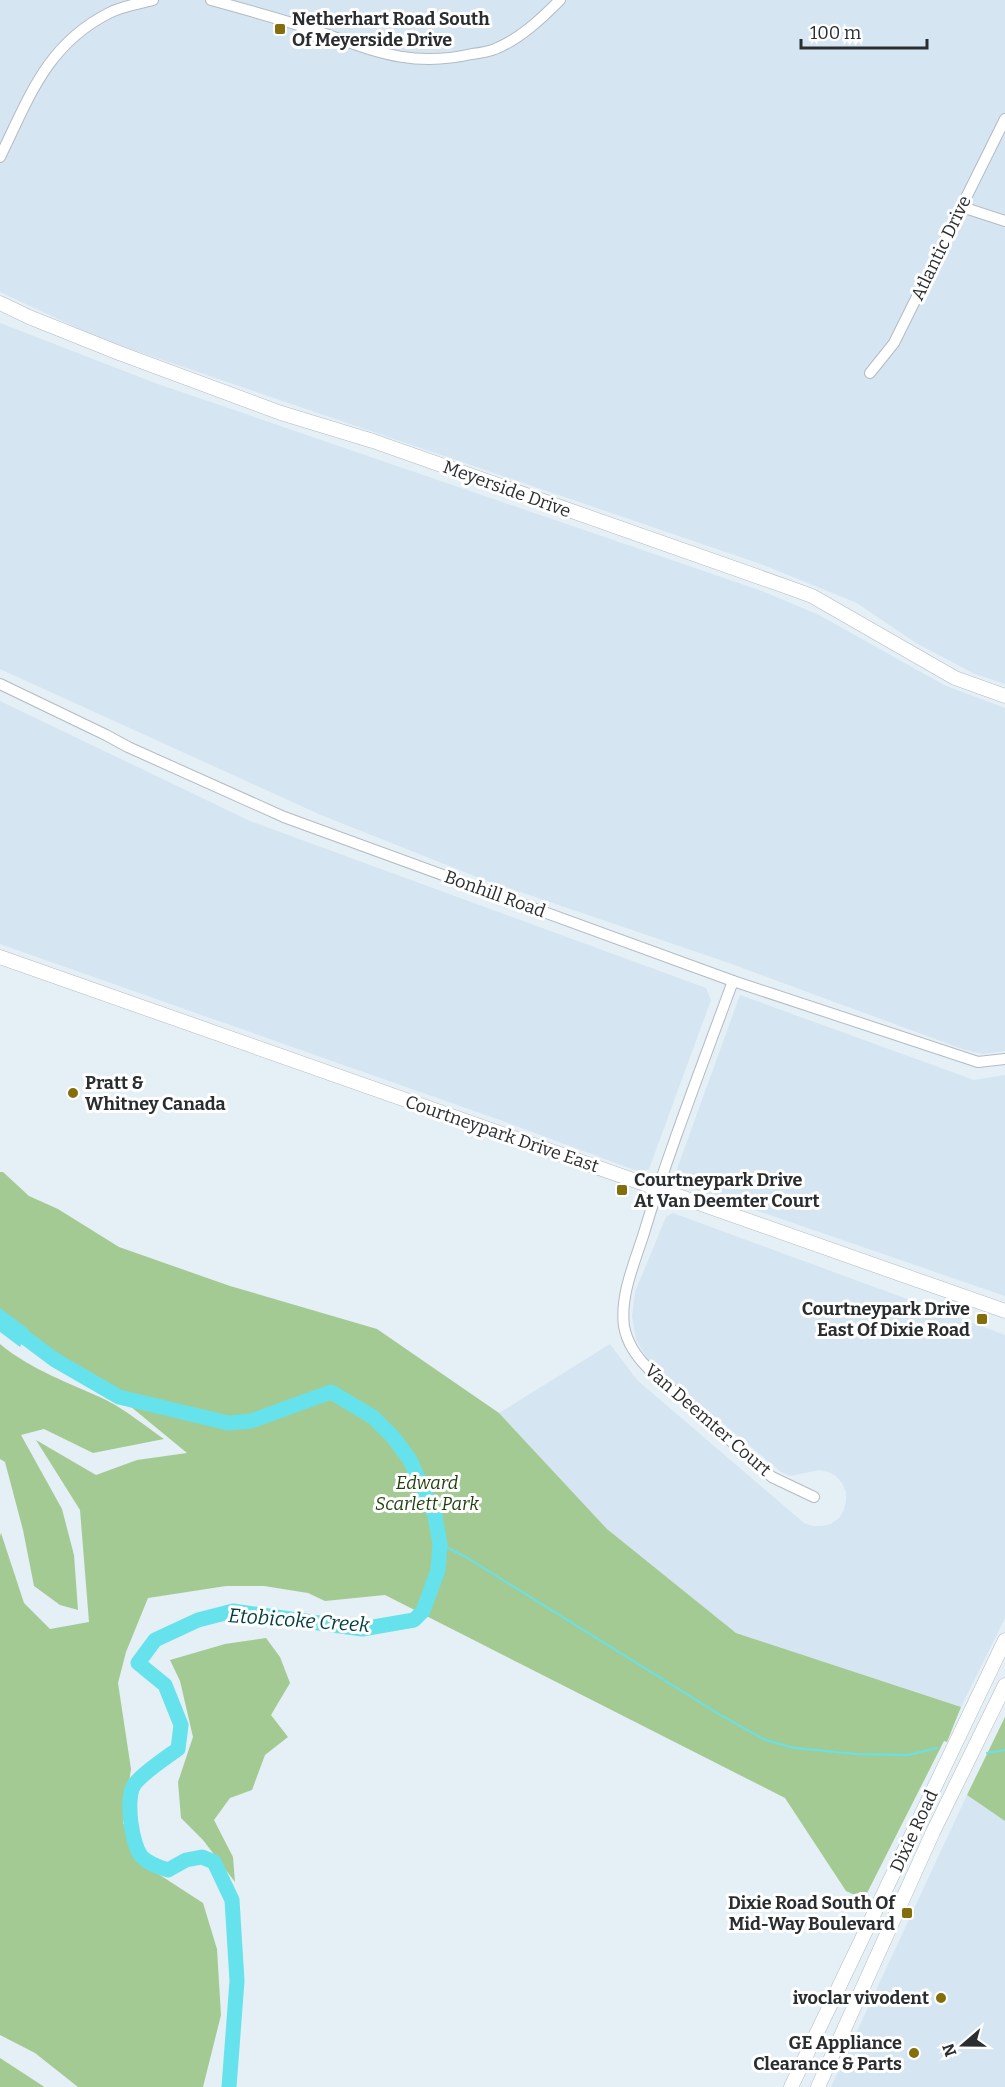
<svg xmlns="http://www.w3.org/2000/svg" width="1005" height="2087" font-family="Bitter,serif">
<rect width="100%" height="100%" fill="#e5eff6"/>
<g fill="#d5e5f2">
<polygon points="0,0 1005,0 1005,684 975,674 916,643 857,603 758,563 101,339 0,292"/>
<polygon points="0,323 155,383 762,591 819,615 944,685 1005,708 1005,1051 983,1054 965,1050 729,963 482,879 321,815 0,669"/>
<polygon points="0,701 250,821 706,988 711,1000 649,1169 640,1172 500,1120 0,944"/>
<polygon points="740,995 974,1080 1005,1075 1005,1296 683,1185 677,1169"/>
<polygon points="673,1213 1005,1335 1005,1618 961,1707 736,1633 607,1529 499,1413 610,1344 637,1380 804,1523 813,1526 822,1526 831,1524 839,1518 844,1510 846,1501 846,1492 842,1483 836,1476 828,1472 819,1470 790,1476 781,1472 649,1361 636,1340 632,1316 635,1292 666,1217"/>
<polygon points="967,1795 1005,1821 1005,2087 831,2087"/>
</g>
<g fill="#a4ca93">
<polygon points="0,1172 3,1172 29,1196 58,1209 119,1247 230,1286 377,1329 499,1413 607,1529 736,1633 961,1707 947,1742 944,1741 864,1899 846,1891 785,1798 385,1595 325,1601 308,1593 264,1586 226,1586 148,1598 126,1652 118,1683 131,1769 123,1823 146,1866 203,1903 217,1949 221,2015 203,2087 78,2087 35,2053 0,2035 0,1536 1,1533 24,1603 50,1629 89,1622 80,1510 36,1440 96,1475 137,1460 187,1453 119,1397 55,1360 0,1319"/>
<path d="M0 1344C31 1370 70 1383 106 1400 126 1410 145 1426 164 1439L93 1453 44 1429 21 1435 62 1509 74 1555 78 1610 60 1605 34 1586 23 1530 5 1462 0 1459Z"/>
<polygon points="266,1638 280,1657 290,1683 271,1715 288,1737 265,1755 252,1790 230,1798 214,1820 233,1857 235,1882 203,1840 181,1818 178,1782 193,1737 180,1681 170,1660 225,1644"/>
<polygon points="1005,1717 1005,1821 967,1795"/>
<polygon points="0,2058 43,2086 44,2087 0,2087"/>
</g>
<polygon fill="#65e2eb" points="0,1308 28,1329 20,1347 0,1332"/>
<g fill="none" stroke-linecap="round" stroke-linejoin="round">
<g stroke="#65e2eb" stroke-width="2">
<polyline points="440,1544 466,1557 722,1716 765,1740 795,1748 856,1754 908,1755 937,1748"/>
<polyline points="987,1753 1005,1750"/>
</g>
<path stroke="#65e2eb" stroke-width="15" d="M0 1319 55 1360 119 1397 228 1423 251 1421 331 1392 373 1417 393 1437 410 1460 435 1516 440 1544 438 1570 423 1611 414 1620 362 1629 233 1611 198 1620 155 1640 138 1663 165 1685 181 1725 178 1749C167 1757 141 1774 134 1785 125 1799 132 1846 142 1857 149 1864 159 1867 168 1870L186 1860 202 1857 214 1862 232 1900 237 1981 229 2087"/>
<defs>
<g id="street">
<path d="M211 0C244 9 276 18 308 28 368 48 407 69 472 54 480 53 488 52 495 49 520 39 541 19 560 0"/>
<path d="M0 157C29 98 46 45 109 13 122 6 138 4 153 0"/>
<polyline points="962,207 1005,221"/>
<polyline points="870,373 894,343 1005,119"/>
<polyline points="0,684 106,735 128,747 284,817 733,981 978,1062 1005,1059"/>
<path d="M733 981C702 1066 669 1150 643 1236 634 1264 620 1296 624 1326 627 1344 639 1360 652 1372L772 1477 814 1497"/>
</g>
<g id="secondary">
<polyline points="0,303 29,317 119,353 281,413 373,441 793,589 812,596 955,678 1005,696"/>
<polyline points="0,957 1005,1311"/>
<polyline points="791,2087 1005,1640"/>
<polyline points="818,2087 933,1832 1005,1685"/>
</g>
</defs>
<use href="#street" stroke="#b3bbc2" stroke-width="12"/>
<use href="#secondary" stroke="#b3bbc2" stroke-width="15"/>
<use href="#street" stroke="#fff" stroke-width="10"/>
<use href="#secondary" stroke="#fff" stroke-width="14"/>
</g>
<g fill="#836e0b" stroke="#fff" stroke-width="2">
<rect x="274" y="23" width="12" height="12" rx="3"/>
<circle cx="73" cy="1093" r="6"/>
<rect x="616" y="1184" width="12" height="12" rx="3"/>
<rect x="976" y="1313" width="12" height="12" rx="3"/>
<rect x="901" y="1907" width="12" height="12" rx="3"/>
<circle cx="941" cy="1998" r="6"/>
<circle cx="914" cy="2053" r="6"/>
</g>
<g text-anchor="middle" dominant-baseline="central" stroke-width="6" stroke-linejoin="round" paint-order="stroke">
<g font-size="18" font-weight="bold" fill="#2b2e31" stroke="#fff" text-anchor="end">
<text x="292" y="19" text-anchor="start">Netherhart Road South<tspan x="292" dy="21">Of Meyerside Drive</tspan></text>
<text x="85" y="1083" text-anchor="start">Pratt &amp;<tspan x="85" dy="21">Whitney Canada</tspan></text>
<text x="634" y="1180" text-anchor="start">Courtneypark Drive<tspan x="634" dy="21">At Van Deemter Court</tspan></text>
<text x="970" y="1309">Courtneypark Drive<tspan x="970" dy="21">East Of Dixie Road</tspan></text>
<text x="895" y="1903">Dixie Road South Of<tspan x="895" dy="21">Mid-Way Boulevard</tspan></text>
<text x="929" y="1998">ivoclar vivodent</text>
<text x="902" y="2043">GE Appliance<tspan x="902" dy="21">Clearance &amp; Parts</tspan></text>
</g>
<g font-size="18" fill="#2b2e31" stroke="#fff">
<text transform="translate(941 248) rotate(-64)">Atlantic Drive</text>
<text transform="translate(507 489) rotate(20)">Meyerside Drive</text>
<text transform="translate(495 894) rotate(20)">Bonhill Road</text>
<text transform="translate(502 1134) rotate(19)">Courtneypark Drive East</text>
<text transform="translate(708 1420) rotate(41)">Van Deemter Court</text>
<text transform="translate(914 1831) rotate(-65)">Dixie Road</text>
</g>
<g font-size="18" font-style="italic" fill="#1f3e0c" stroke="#fff">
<text x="427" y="1483">Edward<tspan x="427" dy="21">Scarlett Park</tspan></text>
</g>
<g font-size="20" font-style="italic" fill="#034044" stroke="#fff">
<text transform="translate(299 1620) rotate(4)">Etobicoke Creek</text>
</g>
</g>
<g transform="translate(963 2045) rotate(250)" stroke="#ffffff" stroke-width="4.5" paint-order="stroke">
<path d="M0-4.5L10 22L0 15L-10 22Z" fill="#2b2e31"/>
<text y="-9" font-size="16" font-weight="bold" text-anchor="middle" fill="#2b2e31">N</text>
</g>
<path d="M801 39v9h126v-9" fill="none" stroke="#2b2e31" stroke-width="3"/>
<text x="810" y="39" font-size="18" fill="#2b2e31" stroke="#ffffff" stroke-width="4.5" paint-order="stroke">100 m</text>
</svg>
